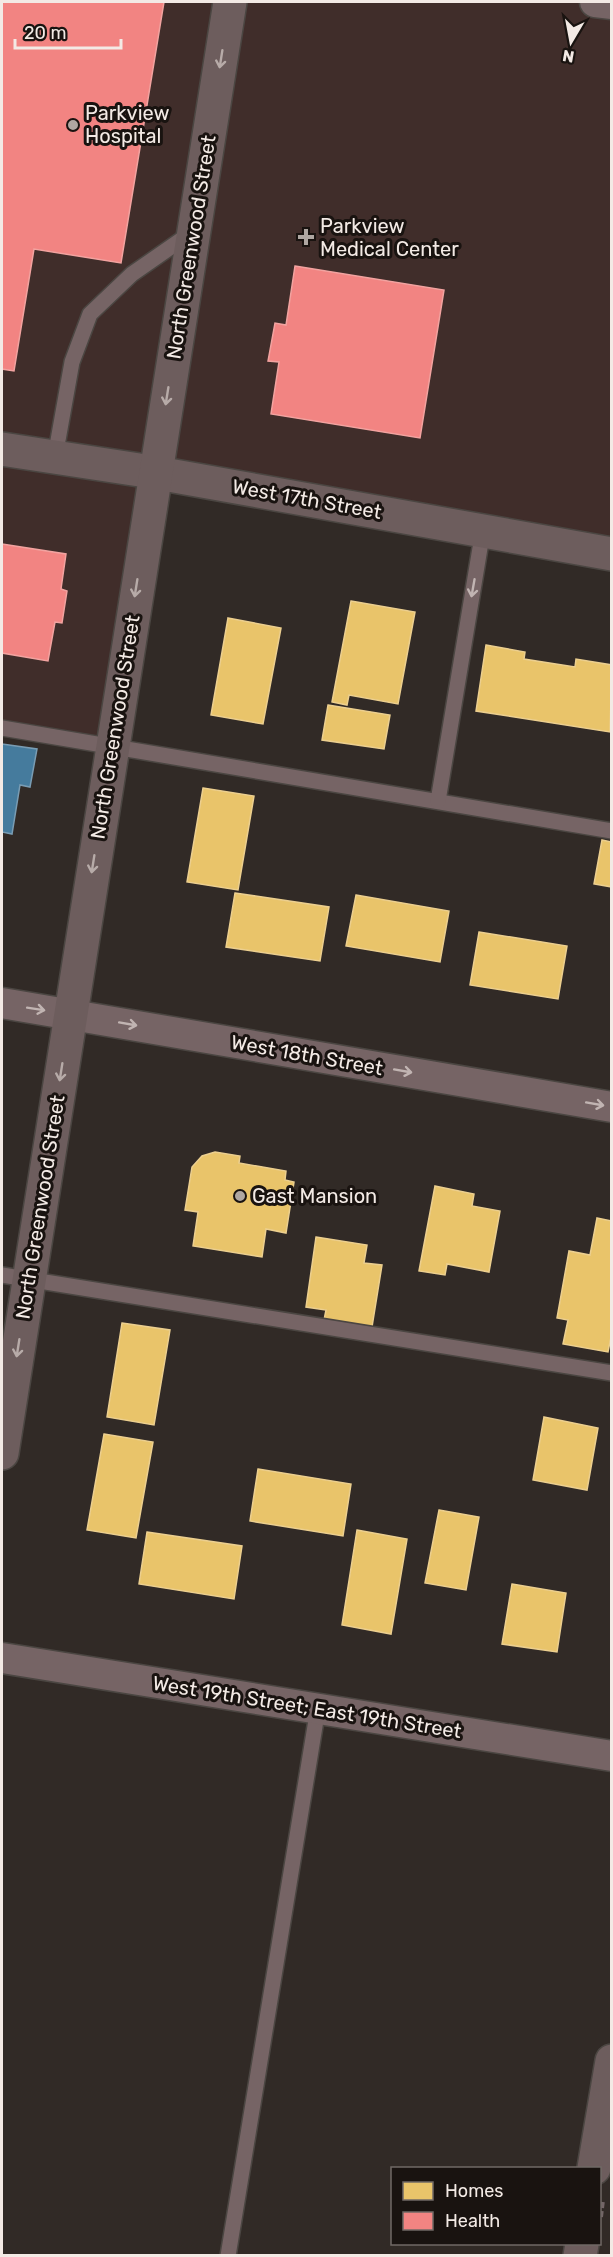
<svg xmlns="http://www.w3.org/2000/svg" width="613" height="2257" font-family="Rubik,sans-serif">
<rect width="100%" height="100%" fill="#312a26"/>
<polygon fill="#402d2a" points="2,2 611,2 611,554 155,473 112,745 2,728"/>
<g fill="#e9c46a" stroke="#eccf8f" stroke-width="1.5">
<polygon points="351,601 415,612 398,704 349,695 347,705 332,702"/>
<polygon points="228,618 281,628 263,724 211,715"/>
<polygon points="486,645 525,652 524,659 575,667 576,659 612,665 610,732 476,711"/>
<polygon points="328,705 390,715 384,749 322,740"/>
<polygon points="203,788 254,796 238,890 187,882"/>
<polygon points="602,840 612,842 612,887 594,884"/>
<polygon points="235,893 329,907 320,961 226,947"/>
<polygon points="356,895 449,911 440,962 346,946"/>
<polygon points="479,932 567,946 558,999 470,985"/>
<polygon points="215,1152 240,1156 239,1163 286,1171 285,1180 294,1182 286,1233 266,1229 262,1257 193,1246 198,1212 185,1210 192,1167 202,1156"/>
<polygon points="435,1186 474,1194 472,1206 500,1211 489,1272 447,1264 445,1275 419,1271"/>
<polygon points="597,1218 612,1221 612,1332 608,1352 563,1344 568,1320 557,1318 569,1251 590,1255"/>
<polygon points="316,1237 367,1245 364,1263 382,1265 372,1327 324,1320 326,1310 306,1307"/>
<polygon points="122,1323 170,1330 154,1425 107,1417"/>
<polygon points="544,1417 598,1428 587,1490 533,1480"/>
<polygon points="104,1434 153,1442 136,1538 87,1530"/>
<polygon points="258,1469 351,1484 343,1536 250,1521"/>
<polygon points="439,1510 479,1517 466,1590 425,1583"/>
<polygon points="357,1530 407,1539 391,1634 342,1625"/>
<polygon points="147,1532 242,1546 234,1599 139,1584"/>
<polygon points="512,1584 566,1593 557,1652 502,1644"/>
</g>
<g fill="#f28482" stroke="#f2a3a0" stroke-width="1.5">
<polygon points="2,2 164,2 121,263 34,249 14,371 2,369"/>
<polygon points="295,266 444,290 420,438 271,414 279,362 268,361 275,323 286,325"/>
<polygon points="2,544 66,554 61,589 67,591 62,623 55,622 48,661 2,653"/>
</g>
<polygon fill="#457b9d" stroke="#799cb3" stroke-width="1.5" points="2,744 37,749 30,787 20,785 12,834 2,832"/>
<g fill="none" stroke-linecap="round" stroke-linejoin="round">
<defs>
<g id="lane">
<polyline points="55,457 72,362 90,314 132,274 191,233"/>
<polyline points="2,728 612,831"/>
<polyline points="438,801 483,530"/>
<polyline points="2,1275 612,1373"/>
<polyline points="228,2256 318,1708"/>
</g>
<g id="street">
<polyline points="595,2 612,4"/>
<polyline points="2,1003 612,1107"/>
<polyline points="2,1658 612,1756"/>
</g>
<g id="secondary">
<polyline points="2,449 146,471 612,554"/>
<polyline points="2,1453 230,2"/>
<polyline points="594,2168 612,2061"/>
<polyline points="580,2256 582,2244"/>
</g>
</defs>
<use href="#lane" stroke="#4b4642" stroke-width="18"/>
<use href="#street" stroke="#4b4642" stroke-width="33"/>
<use href="#secondary" stroke="#4b4642" stroke-width="36"/>
<polyline stroke="#736667" stroke-width="4" stroke-dasharray="6 3" stroke-linecap="butt" points="601,2217 603,2200"/>
<use href="#lane" stroke="#766465" stroke-width="15"/>
<use href="#street" stroke="#766465" stroke-width="30"/>
<use href="#secondary" stroke="#6d5d5d" stroke-width="33"/>
</g>
<defs><path id="oneway-shaft" d="M-6 0H5M1.5-3L5.5 0L1.5 3" fill="none" stroke-width="1.6" stroke-linecap="round" stroke-linejoin="round" transform="scale(1.5)"/></defs>
<g stroke="#b7aba8">
<use href="#oneway-shaft" transform="translate(221 59) rotate(99)"/>
<use href="#oneway-shaft" transform="translate(167 396) rotate(99)"/>
<use href="#oneway-shaft" transform="translate(136 588) rotate(99)"/>
<use href="#oneway-shaft" transform="translate(93 864) rotate(99)"/>
<use href="#oneway-shaft" transform="translate(61 1072) rotate(99)"/>
<use href="#oneway-shaft" transform="translate(18 1348) rotate(99)"/>
</g>
<g stroke="#c1b4b2">
<use href="#oneway-shaft" transform="translate(473 588) rotate(100)"/>
<use href="#oneway-shaft" transform="translate(36 1009) rotate(9)"/>
<use href="#oneway-shaft" transform="translate(128 1024) rotate(10)"/>
<use href="#oneway-shaft" transform="translate(403 1071) rotate(10)"/>
<use href="#oneway-shaft" transform="translate(595 1104) rotate(10)"/>
</g>
<g fill="#afa7a2" stroke="#191310" stroke-width="2">
<circle cx="73" cy="125" r="6"/>
<path d="M303 228h6v6h6v6h-6v6h-6v-6h-6v-6h6z"/>
<circle cx="240" cy="1196" r="6"/>
</g>
<g text-anchor="middle" dominant-baseline="central" stroke-width="6" stroke-linejoin="round" paint-order="stroke">
<g font-size="20" fill="#f3eae5" stroke="#191310" text-anchor="start">
<text x="85" y="113">Parkview<tspan x="85" dy="23">Hospital</tspan></text>
<text x="320" y="226">Parkview<tspan x="320" dy="23">Medical Center</tspan></text>
<text x="252" y="1196">Gast Mansion</text>
</g>
<g font-size="20" fill="#f3eae5" stroke="#191310">
<text transform="translate(191 247) rotate(-81)">North Greenwood Street</text>
<text transform="translate(307 499) rotate(10)">West 17th Street</text>
<text transform="translate(115 727) rotate(-81)">North Greenwood Street</text>
<text transform="translate(307 1055) rotate(10)">West 18th Street</text>
<text transform="translate(40 1207) rotate(-81)">North Greenwood Street</text>
<text transform="translate(307 1707) rotate(9)">West 19th Street; East 19th Street</text>
</g>
</g>
<rect width="613" height="2257" fill="none" stroke="#f3eae5" stroke-width="6"/>
<rect x="391" y="2167" width="210" height="78" fill="#191310" stroke="#706965" stroke-width="1.5"/>
<rect x="403" y="2182" width="30" height="18" fill="#e9c46a" stroke="#706965" stroke-width="1.5"/>
<text x="445" y="2197" font-size="18" fill="#f3eae5">Homes</text>
<rect x="403" y="2212" width="30" height="18" fill="#f28482" stroke="#706965" stroke-width="1.5"/>
<text x="445" y="2227" font-size="18" fill="#f3eae5">Health</text>
<g transform="translate(571 42) rotate(190)" stroke="#191310" stroke-width="4.5" paint-order="stroke">
<path d="M0-4.5L10 22L0 15L-10 22Z" fill="#f3eae5"/>
<text y="-9" font-size="16" font-weight="bold" text-anchor="middle" fill="#f3eae5">N</text>
</g>
<path d="M15 39v9h106v-9" fill="none" stroke="#f3eae5" stroke-width="3"/>
<text x="24" y="39" font-size="18" fill="#f3eae5" stroke="#191310" stroke-width="4.5" paint-order="stroke">20 m</text>
</svg>
